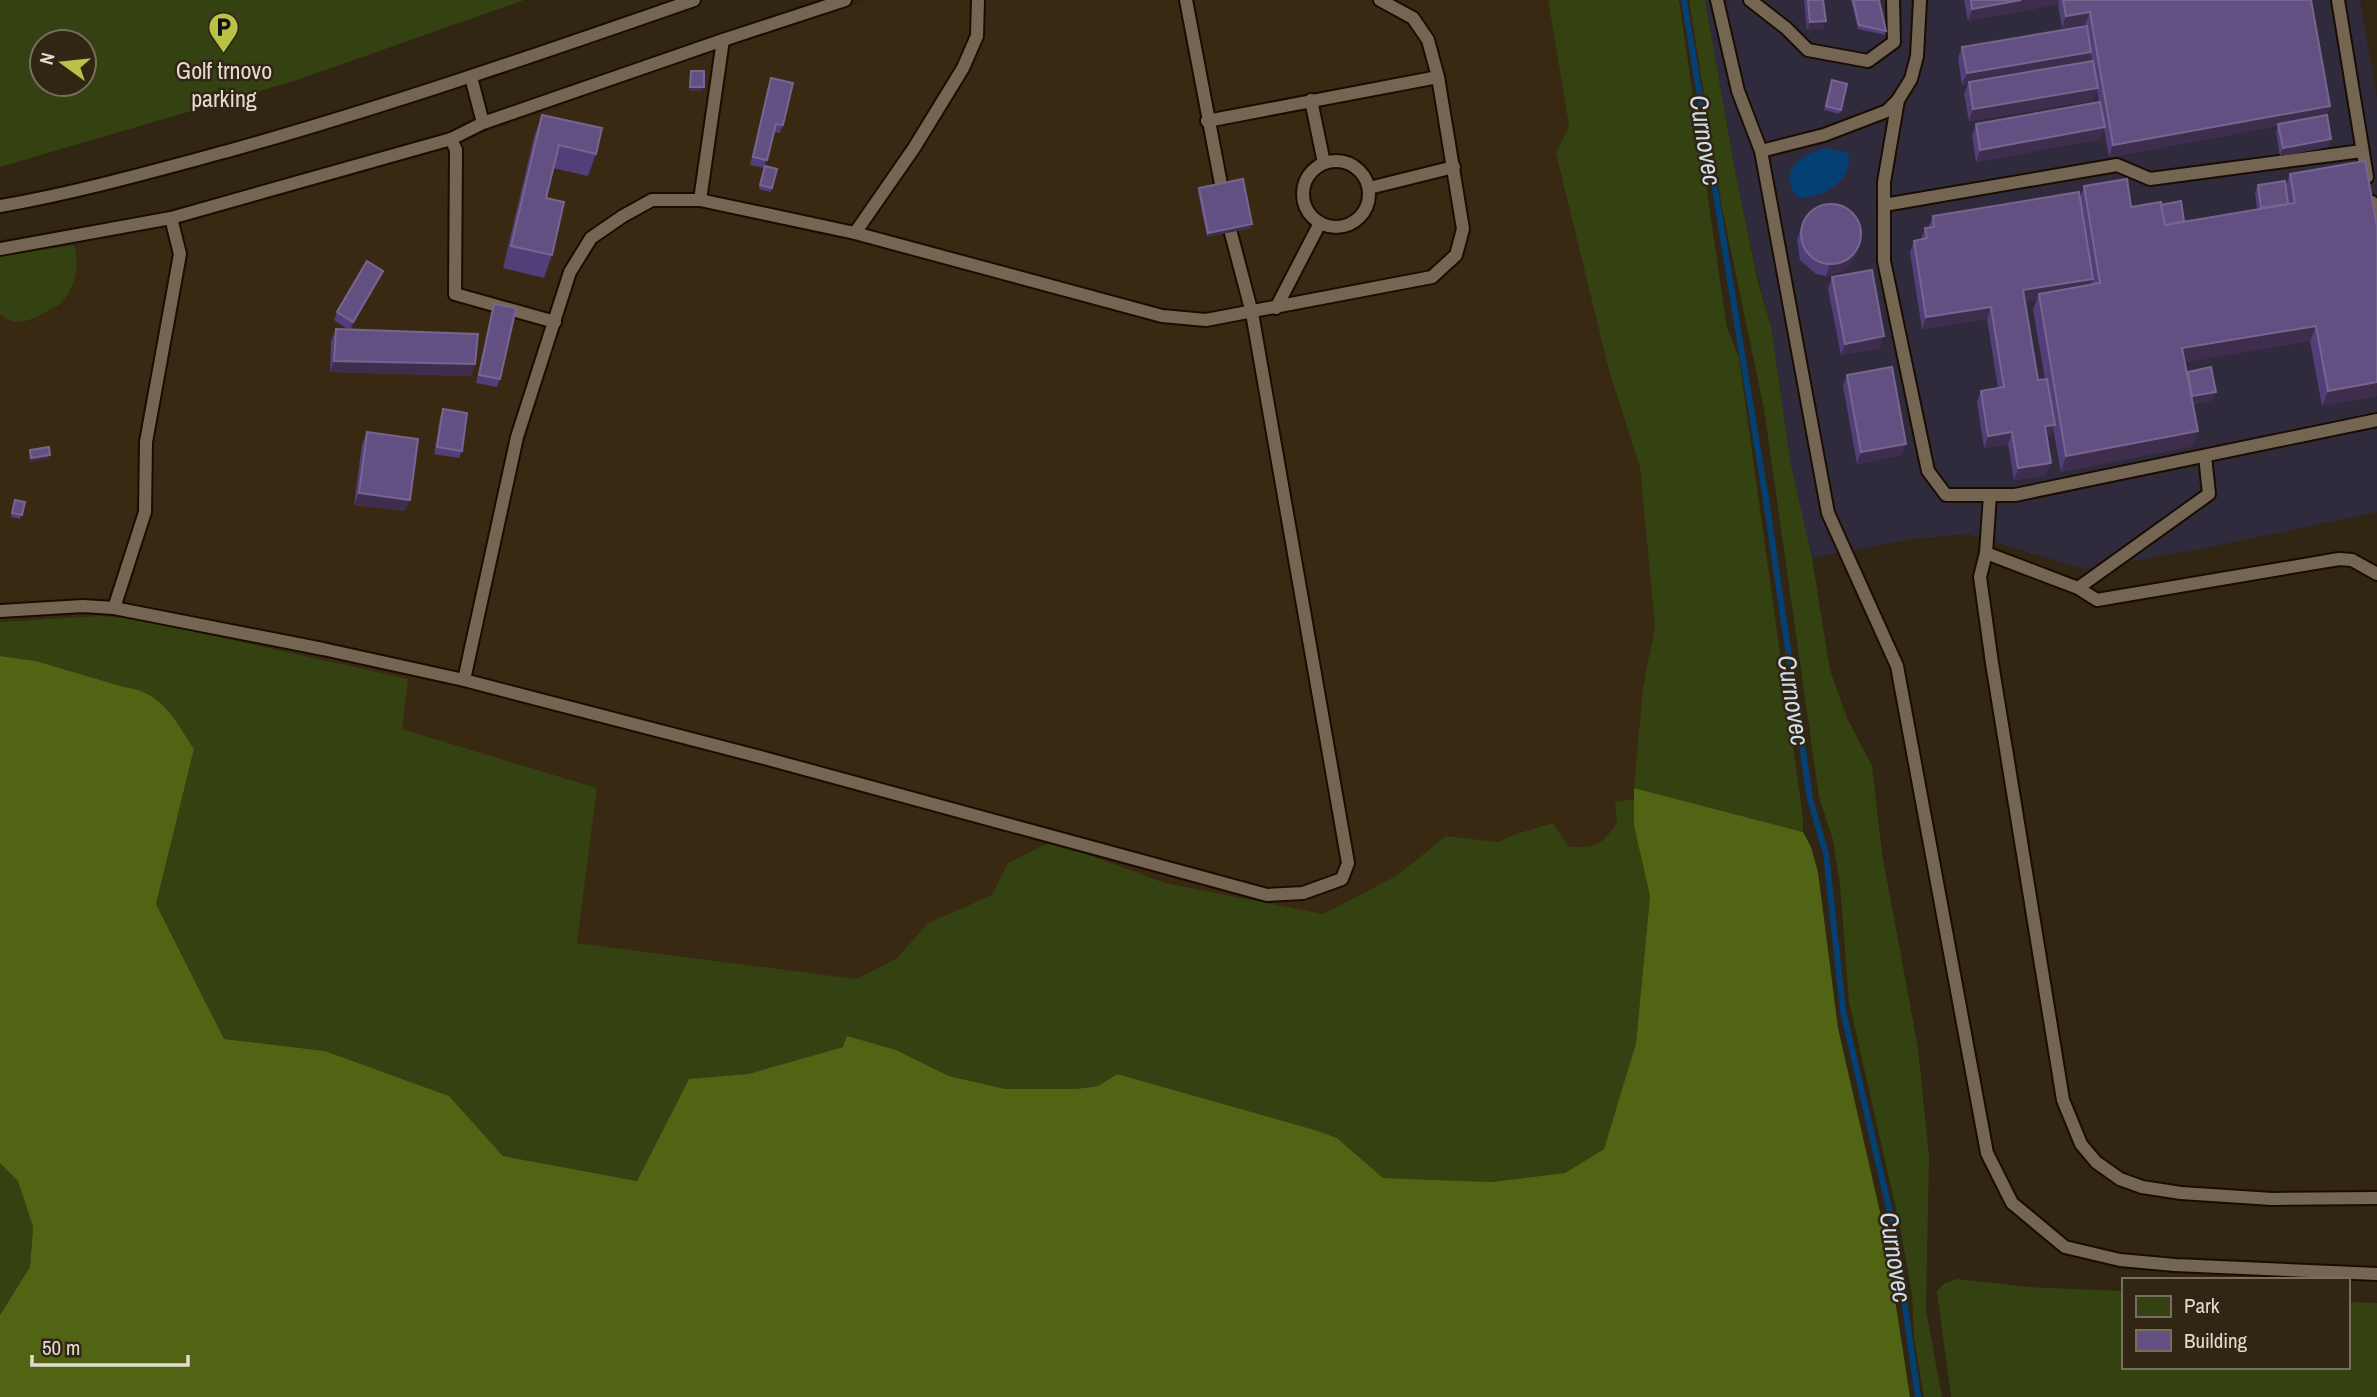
<svg xmlns="http://www.w3.org/2000/svg" width="2377" height="1397" font-family="'Archivo Narrow',sans-serif">
<rect width="100%" height="100%" fill="#312514"/>
<polygon fill="#3a2912" points="868,0 1548,0 1569,126 1556,153 1608,367 1640,468 1655,627 1643,687 1634,799 1615,802 1617,823 1604,842 1587,848 1513,835 1498,842 1446,836 1396,876 1323,914 1165,883 1051,841 1008,863 992,895 928,923 897,958 856,979 577,943 597,788 402,729 324,660 139,619 99,616 0,622 0,314 3,317 62,303 74,280 78,256 74,245 170,227 431,152 720,48"/>
<polygon fill="#302b3c" points="1705,0 2360,0 2377,99 2377,512 2196,550 2084,569 1968,534 1911,539 1812,558 1790,460 1771,326 1759,282 1736,176"/>
<g fill="#344110" fill-rule="evenodd">
<path d="M0 0H524L297 80 0 167ZM42 42H84V84H42Z"/>
<polygon points="1548,0 1679,0 1727,328 1739,358 1803,818 1803,832 1634,788 1643,687 1655,627 1640,468 1608,367 1556,153 1569,126"/>
<polygon points="1689,0 1705,0 1736,176 1758,282 1771,326 1790,460 1812,558 1830,670 1847,718 1872,766 1882,853 1918,1048 1929,1156 1926,1310 1942,1397 1924,1397 1914,1338 1912,1294 1899,1222 1849,1002 1840,885 1833,840 1819,797 1764,409 1722,208"/>
<path d="M74 245C81 263 75 286 63 301 60 305 54 308 49 310 33 319 16 329 0 314V256Z"/>
<path d="M99 616 139 619 408 679 402 729 597 788 577 943 856 979 897 958 928 923 992 895 1008 863 1052 841 1165 883 1323 914 1396 876 1446 836 1498 842 1513 835 1553 823 1568 846C1596 849 1601 845 1617 823L1615 802 1634 799V826L1650 896 1636 1043 1604 1149 1565 1173 1492 1182 1383 1178 1337 1138 1315 1130 1117 1074 1098 1086 1076 1089H1005L949 1076 896 1050 843 1047 748 1074 689 1080 637 1181 503 1156 449 1096 325 1051 224 1039 156 904 194 749C174 719 163 692 124 687L36 661 0 656V622Z"/>
<polygon points="0,1163 18,1181 33,1227 30,1267 0,1315"/>
<polygon points="1957,1279 2029,1287 2123,1291 2123,1367 2347,1367 2347,1302 2377,1303 2377,1397 1951,1397 1937,1291 1945,1283"/>
</g>
<path fill="#516413" d="M0 656 36 661 124 687C163 692 174 719 194 749L156 904 224 1039 325 1051 449 1096 503 1156 637 1181 689 1079 748 1074 843 1047 847 1036 896 1050 949 1076 1005 1089H1076L1098 1086 1117 1074 1315 1130 1337 1138 1383 1178 1492 1182 1565 1173 1604 1149 1636 1043 1650 896 1634 826V788L1803 832 1811 847 1818 872 1838 1028 1885 1234 1910 1397H0V1315L30 1267 33 1227 18 1181 0 1163Z"/>
<path fill="#044074" d="M1825 148 1848 153C1855 179 1822 200 1798 197 1776 171 1801 155 1825 148Z"/>
<g fill="none" stroke-linecap="round" stroke-linejoin="round">
<polyline stroke="#044074" stroke-width="6" points="1684,0 1766,500 1810,799 1826,854 1843,1011 1894,1230 1918,1397"/>
<defs>
<g id="service">
<polyline points="1186,0 1224,200"/>
<polyline points="1717,0 1738,91 1761,151 1828,513 1897,666 1987,1153 2012,1203 2065,1247 2120,1260 2175,1265 2377,1274"/>
<polyline points="1750,0 1786,28 1808,50 1868,61 1894,42 1893,0"/>
<polyline points="2338,0 2367,177"/>
<polyline points="471,77 483,123"/>
<polyline points="1311,100 1324,163"/>
<polyline points="1898,100 1884,182 1884,261 1928,471 1946,495 2015,495 2377,420"/>
<polyline points="1207,121 1438,77"/>
<polyline points="451,139 456,150 455,294 555,322"/>
<polyline points="1761,151 1824,135 1887,111 1898,100 1911,79 1917,56 1920,0"/>
<circle cx="1336" cy="194" r="33"/>
<polyline points="1369,188 1454,167"/>
<polyline points="700,200 723,40"/>
<polyline points="2372,202 2377,226"/>
<polyline points="1884,205 2117,165 2150,179 2362,151"/>
<path d="M0 206C76 193 153 171 228 151 385 107 539 54 694 0"/>
<polyline points="855,233 914,148 963,68 977,36 978,0"/>
<polyline points="0,249 171,218 451,139 483,123 723,40 845,0"/>
<polyline points="1276,308 1320,223"/>
<polyline points="1990,495 1986,553 2078,588 2097,600 2339,559 2352,560 2377,574"/>
<polyline points="1986,553 1980,577 1992,663 2063,1100 2081,1144 2096,1162 2120,1179 2142,1187 2181,1193 2272,1199 2377,1198"/>
<polyline points="2078,588 2209,494 2205,456"/>
<polyline points="114,608 145,512 146,442 180,254 171,218"/>
<polyline points="0,611 83,606 114,608 323,649 464,680 764,758 1267,895 1303,893 1342,879 1348,863 1252,313 1227,218"/>
<polyline points="464,680 517,437 570,272 591,238 623,216 652,200 700,200 855,233 1162,316 1206,320 1432,277 1456,255 1463,229 1438,77 1428,40 1413,18 1380,0"/>
</g>
</defs>
<use href="#service" stroke="#190d01" stroke-width="16"/>
<use href="#service" stroke="#756653" stroke-width="12"/>
</g>
<g fill="#523f7a" fill-rule="evenodd">
<polygon points="1804,0 1823,0 1826,21 1823,28 1807,30"/>
<polygon points="1851,0 1879,0 1886,31 1885,35 1858,29"/>
<path d="M1964 0H2311L2330 106 2326 115 2328 147 2280 156 2276 132 2278 126 2109 157 2104 129 2100 139 1976 162 1972 135 1976 124 2099 102 2097 90 2094 100 1969 121 1964 94 1968 84 1962 85 1958 58 1962 47 2086 26 2085 24 2062 28 2058 4 1968 21ZM2091 54 2092 62H2088Z"/>
<polygon points="771,78 783,125 780,133 774,132 764,168 750,165 768,86"/>
<polygon points="1831,84 1841,110 1839,114 1824,110"/>
<polygon points="542,115 596,154 588,176 553,168 546,198 552,255 544,278 503,268 534,137"/>
<polygon points="764,170 772,188 771,192 759,189"/>
<path d="M2290 174 2377 226V396L2322 406 2310 341 2185 362 2187 374 2188 372 2213 400 2193 404 2192 446 2061 472 2053 428 2050 436 2047 437 2046 475 2014 480 2008 444 1984 448 1977 402 1981 391 1998 388 1987 319 1922 329 1910 252 1914 241 1921 239 1925 228H1928L1933 216 2080 198 2084 186 2131 207 2161 205 2184 221 2257 209 2255 193 2258 185 2285 188ZM2037 299 2033 309 2045 379 2038 380 2025 301Z"/>
<polygon points="1199,188 1251,228 1207,237 1198,192"/>
<polygon points="1801,228 1856,255 1845,270 1826,276 1816,274 1800,260 1797,240"/>
<polygon points="383,271 380,278 350,330 475,364 471,376 330,372 331,341 336,329 349,330 334,320 337,312"/>
<polygon points="1832,277 1880,348 1841,355 1828,289"/>
<polygon points="494,304 500,379 497,387 476,383 492,312"/>
<polygon points="1847,375 1902,455 1857,464 1843,386"/>
<polygon points="443,409 462,451 459,458 434,454 440,417"/>
<polygon points="367,432 405,511 354,505 362,444"/>
<polygon points="25,502 20,519 11,517 14,504"/>
</g>
<g fill="#3e2d4d">
<polygon points="2021,0 2059,0 2058,4 1968,21 1972,9"/>
<polygon points="2090,12 2085,24 2062,28 2066,16"/>
<polygon points="1826,21 1823,28 1807,30 1810,22"/>
<polygon points="2091,52 2087,64 1962,85 1967,73"/>
<polygon points="690,87 704,87 702,91 689,91"/>
<polygon points="2098,88 2094,100 1969,121 1973,109"/>
<polygon points="2330,106 2325,117 2278,124 2278,126 2109,157 2113,145"/>
<polygon points="2105,127 2100,139 1976,162 1980,150"/>
<polygon points="2331,139 2328,147 2280,156 2283,148"/>
<polygon points="1252,224 1251,228 1207,237 1208,233"/>
<polygon points="1860,243 1856,255 1845,270 1826,276 1830,264"/>
<polygon points="383,271 380,278 350,330 353,322"/>
<polygon points="2093,279 2088,291 2039,294 2037,299 2019,302 2023,290"/>
<polygon points="1991,307 1987,319 1922,329 1926,317"/>
<polygon points="2316,326 2310,341 2177,364 2182,348"/>
<polygon points="1884,336 1880,348 1841,355 1845,344"/>
<polygon points="334,361 475,364 471,376 330,372"/>
<polygon points="2377,382 2377,396 2322,406 2328,391"/>
<polygon points="2216,392 2213,400 2189,404 2192,396"/>
<polygon points="2055,425 2050,436 2041,438 2045,426"/>
<polygon points="2198,431 2192,446 2061,472 2066,456"/>
<polygon points="2012,432 2008,444 1984,448 1988,436"/>
<polygon points="1906,444 1902,455 1857,464 1861,452"/>
<polygon points="50,455 48,459 30,462 31,458"/>
<polygon points="2051,463 2046,475 2014,480 2018,468"/>
<polygon points="359,493 410,500 405,511 354,505"/>
</g>
<g fill="#625083" stroke="#76658f" stroke-width="2">
<polygon points="1808,0 1823,0 1826,21 1810,22"/>
<polygon points="1853,0 1879,0 1886,31 1859,25"/>
<polygon points="1971,0 2021,0 1972,9"/>
<polygon points="2063,0 2311,0 2330,106 2113,145 2090,12 2066,16"/>
<polygon points="2087,26 2091,52 1967,73 1962,47"/>
<polygon points="2093,61 2098,88 1973,109 1969,82"/>
<polygon points="691,71 704,71 704,87 690,87"/>
<polygon points="771,78 793,83 783,125 776,124 767,160 753,157"/>
<polygon points="1832,80 1847,84 1841,110 1826,106"/>
<polygon points="2100,102 2105,127 1980,150 1976,124"/>
<polygon points="542,115 602,128 596,154 559,145 546,198 564,202 552,255 511,246"/>
<polygon points="2327,115 2331,139 2283,148 2278,124"/>
<polygon points="2365,161 2377,226 2377,382 2328,391 2316,326 2182,348 2198,431 2066,456 2039,294 2100,283 2084,186 2127,179 2131,207 2161,202 2165,225 2295,203 2290,174"/>
<polygon points="765,166 777,169 772,188 760,185"/>
<polygon points="1243,179 1252,224 1208,233 1199,188"/>
<polygon points="2285,181 2288,204 2261,208 2258,185"/>
<polygon points="2079,192 2093,279 2023,290 2038,380 2047,379 2055,425 2045,426 2051,463 2018,468 2012,432 1988,436 1981,391 2004,387 1991,307 1926,317 1914,241 1927,238 1925,228 1934,227 1933,216"/>
<polygon points="2181,201 2184,221 2165,225 2161,205"/>
<circle cx="1831" cy="234" r="30"/>
<polygon points="367,261 383,271 353,322 337,312"/>
<polygon points="1872,270 1884,336 1845,344 1832,277"/>
<polygon points="494,304 516,308 500,379 479,375"/>
<polygon points="336,329 478,334 475,364 334,361"/>
<polygon points="1892,367 1906,444 1861,452 1847,375"/>
<polygon points="2211,367 2216,392 2192,396 2188,372"/>
<polygon points="443,409 467,413 462,451 437,447"/>
<polygon points="367,432 418,439 410,500 359,493"/>
<polygon points="49,447 50,455 31,458 30,450"/>
<polygon points="15,500 25,502 22,515 12,513"/>
</g>
<defs>
<symbol id="parking-pin" viewBox="-11 -11 22 30"><path d="M0 17L-7.5 6A9.5 9.5 0 1 1 7.5 6Z" fill="#b9c146" stroke="#312514"/><path d="M-3.5-5.5H1a3.5 3.5 0 0 1 0 7H-1V5.5H-3.5ZM-1-3.4V-.6H.8a1.4 1.4 0 0 0 0-2.8Z" fill="#111"/></symbol>
</defs>
<g fill-rule="evenodd">
<use href="#parking-pin" x="206" y="10" width="35" height="47"/>
</g>
<g text-anchor="middle" dominant-baseline="central" stroke-width="5" stroke-linejoin="round" paint-order="stroke">
<g font-size="24" fill="#e3dbd0" stroke="#312514">
<text x="224" y="70">Golf trnovo<tspan x="224" dy="28">parking</tspan></text>
</g>
<g font-size="26" font-style="italic" fill="#d0deee" stroke="#312514">
<text transform="translate(1706 140) rotate(81)">Curnovec</text>
<text transform="translate(1794 700) rotate(81)">Curnovec</text>
<text transform="translate(1896 1257) rotate(81)">Curnovec</text>
</g>
</g>
<rect x="2122" y="1278" width="228" height="91" fill="#312514" stroke="#786e5f" stroke-width="2"/>
<rect x="2136" y="1296" width="35" height="21" fill="#344110" stroke="#786e5f" stroke-width="2"/>
<text x="2184" y="1313" font-size="21" fill="#e3dbd0">Park</text>
<rect x="2136" y="1330" width="35" height="21" fill="#625083" stroke="#786e5f" stroke-width="2"/>
<text x="2184" y="1348" font-size="21" fill="#e3dbd0">Building</text>
<g transform="translate(63 63) rotate(285)"><circle r="33" fill="#312514" stroke="#786e5f" stroke-width="2"/>
<path d="M0-5L12 26L0 18L-12 26Z" fill="#b9c146"/>
<text y="-10" font-size="19" font-weight="bold" text-anchor="middle" fill="#e3dbd0">N</text>
</g>
<path d="M32 1355v10h156v-10" fill="none" stroke="#e3dbd0" stroke-width="3.5"/>
<text x="42" y="1355" font-size="21" fill="#e3dbd0" stroke="#312514" stroke-width="5" paint-order="stroke">50 m</text>
</svg>
